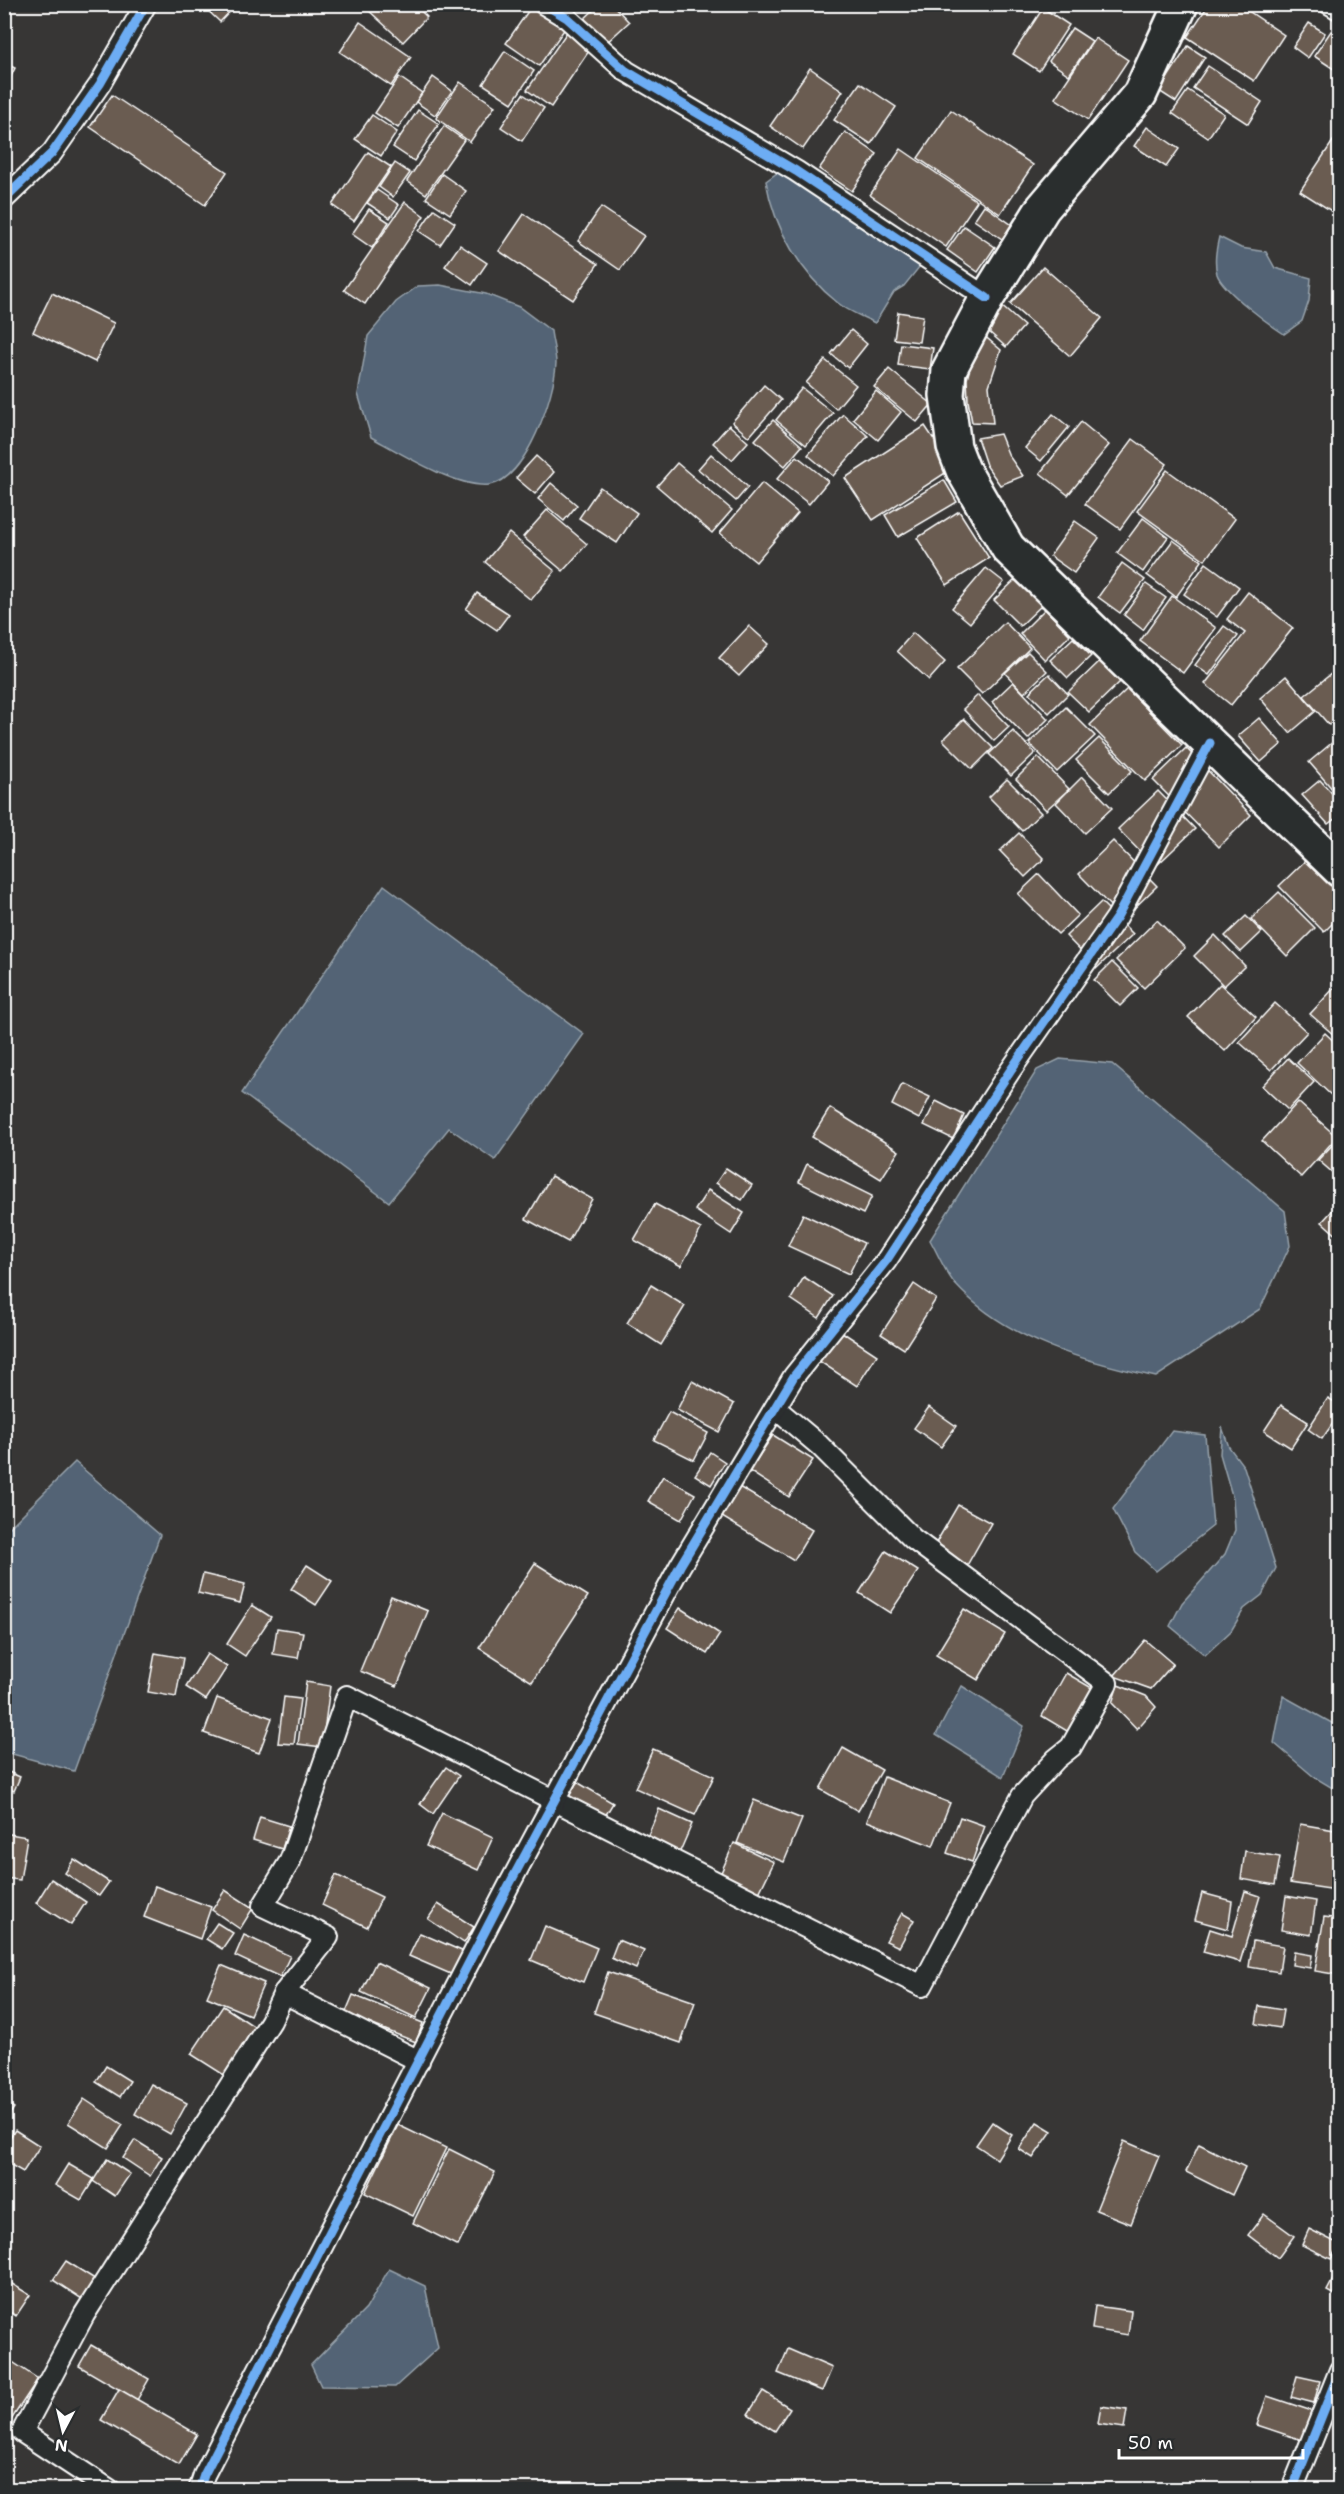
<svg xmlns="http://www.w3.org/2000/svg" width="1344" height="2494" font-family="'Shantell Sans',sans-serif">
<rect width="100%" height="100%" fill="#373635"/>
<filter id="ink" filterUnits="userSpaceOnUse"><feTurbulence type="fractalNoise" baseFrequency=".0167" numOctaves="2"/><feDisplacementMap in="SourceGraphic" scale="12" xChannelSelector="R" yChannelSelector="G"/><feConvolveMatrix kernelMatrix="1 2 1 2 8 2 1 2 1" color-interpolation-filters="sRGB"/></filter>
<g filter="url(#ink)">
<g fill="#526474" stroke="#97a2ac" stroke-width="1.5">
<path d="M791 172 924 261 904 286 894 292 875 323C864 317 849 312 838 303 801 274 774 228 766 181L777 173Z"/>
<path d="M1219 237 1241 248 1266 252 1275 268 1311 278 1309 301 1302 321 1284 334C1269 324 1222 290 1217 274 1214 261 1216 250 1219 237Z"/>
<path d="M440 285 486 294 519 307 551 331C552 341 556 353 556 363 555 394 526 481 489 485 456 488 400 453 371 437L358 394 368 336 396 302 418 286Z"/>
<polygon points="384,885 584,1034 495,1160 449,1128 389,1202 242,1093"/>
<path d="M1060 1059 1112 1064 1285 1211 1290 1246 1260 1309 1156 1377C1084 1361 1007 1341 955 1284 945 1272 938 1254 930 1240L1037 1070Z"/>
<polygon points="1222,1427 1229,1447 1244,1467 1276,1568 1262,1595 1244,1609 1231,1631 1205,1655 1170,1626 1182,1603 1225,1554 1235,1530 1233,1499 1220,1454"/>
<polygon points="1172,1431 1205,1435 1213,1526 1156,1571 1135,1552 1113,1509"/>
<polygon points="75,1462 160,1535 74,1771 5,1752 4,1541 9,1528"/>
<polygon points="962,1686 1024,1726 1003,1777 936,1735"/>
<polygon points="1283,1696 1339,1727 1339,1792 1314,1777 1274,1743"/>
<polygon points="389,2269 425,2286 438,2348 395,2387 321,2386 311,2365 366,2309"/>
</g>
<g fill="#6a5c51" stroke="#fff" stroke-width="1.5">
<polygon points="201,4 237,4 220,22"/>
<polygon points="370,4 414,4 427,17 403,42 366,8"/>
<polygon points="533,4 540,4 568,24 539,66 506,43"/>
<polygon points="600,4 612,4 629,22 604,45 582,21"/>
<polygon points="1209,4 1238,4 1284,35 1254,81 1187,37"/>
<polygon points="1043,8 1069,25 1039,71 1013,54"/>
<polygon points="360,22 411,57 391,86 340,52"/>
<polygon points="1309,23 1325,33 1308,58 1293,47"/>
<polygon points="1072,28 1092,41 1069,75 1049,61"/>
<polygon points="569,29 593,45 551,107 527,90"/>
<polygon points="1331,31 1340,37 1340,73 1314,56"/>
<polygon points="1095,38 1128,60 1088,120 1055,98"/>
<polygon points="1188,46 1205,57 1176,102 1159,91"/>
<polygon points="505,51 534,71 512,103 483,84"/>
<polygon points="4,63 15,68 4,90"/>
<polygon points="1208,66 1262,102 1248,124 1193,88"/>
<polygon points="810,68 843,91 803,149 770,126"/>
<polygon points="399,77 422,93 398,128 375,113"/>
<polygon points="433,77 452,91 435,115 416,102"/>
<polygon points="460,82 495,106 470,142 436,118"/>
<polygon points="860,83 896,107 871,144 834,120"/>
<polygon points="1188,90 1224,114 1208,138 1172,113"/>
<polygon points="523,94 544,108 522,141 501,127"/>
<polygon points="112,95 227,172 205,205 90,127"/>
<polygon points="418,110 439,124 414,161 393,147"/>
<polygon points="951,110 1033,165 1000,214 918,158"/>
<polygon points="372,115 397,132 381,156 355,139"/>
<polygon points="444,126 464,140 426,194 407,181"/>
<polygon points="1147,127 1179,149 1166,167 1134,146"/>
<polygon points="845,132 877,154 852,191 819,169"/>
<polygon points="1333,141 1340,145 1339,216 1300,191"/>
<polygon points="901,149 977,201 946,247 870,195"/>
<polygon points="368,152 391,167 354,221 332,205"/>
<polygon points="395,163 410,173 393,197 379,187"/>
<polygon points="442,174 466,191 450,214 426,198"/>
<polygon points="377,190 399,205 390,218 367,203"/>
<polygon points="405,202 424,216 365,304 344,290"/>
<polygon points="984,205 1012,225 1002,239 974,220"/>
<polygon points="601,207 644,236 620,270 578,241"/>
<polygon points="369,209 389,222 372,248 352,234"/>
<polygon points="434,209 455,223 440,245 419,231"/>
<polygon points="524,214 598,264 573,300 499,251"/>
<polygon points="964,226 995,247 978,272 947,250"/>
<polygon points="460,245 487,263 472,285 445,266"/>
<polygon points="1043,267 1102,318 1070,356 1010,304"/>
<polygon points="52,293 114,323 95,362 33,332"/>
<polygon points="998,303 1024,326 1006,347 980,324"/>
<polygon points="898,312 923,316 919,342 894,339"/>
<polygon points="851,330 867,344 848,368 831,354"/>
<polygon points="982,334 1001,350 989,386 993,423 972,422 968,401 967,379 973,356"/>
<polygon points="901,344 933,348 930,369 898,365"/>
<polygon points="825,360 856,385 836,409 806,383"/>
<polygon points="889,369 932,404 917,422 874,387"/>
<polygon points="764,385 781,400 749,437 732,422"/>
<polygon points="802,388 833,413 806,445 776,420"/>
<polygon points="876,391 901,412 878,440 853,419"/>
<polygon points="843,414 868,436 833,476 808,455"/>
<polygon points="1053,414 1069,427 1041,461 1025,448"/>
<polygon points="773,420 802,446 785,466 755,440"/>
<polygon points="1081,422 1109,445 1068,495 1040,473"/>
<polygon points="729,425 748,442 732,460 713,443"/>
<polygon points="925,426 953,468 873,520 845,478"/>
<polygon points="1000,434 1009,456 1023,476 1000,485 986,465 977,438"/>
<polygon points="1133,439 1167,464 1120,529 1085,504"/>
<polygon points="711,454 748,487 736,501 698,469"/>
<polygon points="536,456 554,472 535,494 516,478"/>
<polygon points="797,456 828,481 809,504 777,479"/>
<polygon points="677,463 732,510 712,533 657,486"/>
<polygon points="1167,470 1235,519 1205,560 1137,511"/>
<polygon points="944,480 957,502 898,537 885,515"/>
<polygon points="551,483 577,505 564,521 538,499"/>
<polygon points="762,483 798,513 756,562 720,533"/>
<polygon points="600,487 637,513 617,543 579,518"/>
<polygon points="547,510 587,544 563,571 523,537"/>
<polygon points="959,511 989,558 947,585 917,538"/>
<polygon points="1143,518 1168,537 1143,572 1117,553"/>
<polygon points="1075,521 1099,538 1074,573 1050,556"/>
<polygon points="509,533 555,571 531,600 485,562"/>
<polygon points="1173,540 1202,561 1176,597 1147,575"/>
<polygon points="1122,563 1145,580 1120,613 1098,597"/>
<polygon points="1206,563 1239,587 1217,617 1184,594"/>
<polygon points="986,568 1004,582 970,623 952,608"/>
<polygon points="1016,579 1042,605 1020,626 994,600"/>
<polygon points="1146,584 1166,598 1143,630 1124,615"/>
<polygon points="1248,592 1293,628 1231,705 1205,684 1245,633 1227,619"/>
<polygon points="477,593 509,614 497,630 466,609"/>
<polygon points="1172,596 1216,628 1183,673 1140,641"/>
<polygon points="1045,609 1070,635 1045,660 1020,634"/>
<polygon points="1005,622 1030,648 982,694 957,669"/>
<polygon points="749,626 769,644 739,676 719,658"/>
<polygon points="1224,626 1238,636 1209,675 1195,665"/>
<polygon points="913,633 945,662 929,680 897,651"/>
<polygon points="1073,638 1091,656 1068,678 1050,660"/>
<polygon points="1028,652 1047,671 1024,693 1005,673"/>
<polygon points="1100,661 1120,682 1089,712 1068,692"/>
<polygon points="1337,669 1340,671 1340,716 1329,725 1304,696"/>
<polygon points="1049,674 1068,694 1049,713 1029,693"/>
<polygon points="1286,676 1316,711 1290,733 1260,698"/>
<polygon points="1013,682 1048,719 1028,739 992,702"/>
<polygon points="1127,689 1182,745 1145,781 1090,725"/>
<polygon points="978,695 1009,727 994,741 963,709"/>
<polygon points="1066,707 1095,736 1057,772 1029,743"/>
<polygon points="1259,718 1282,744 1261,762 1238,736"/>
<polygon points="964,719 993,748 972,769 943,740"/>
<polygon points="1013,731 1035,753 1011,776 989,754"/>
<polygon points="1340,736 1340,798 1309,762"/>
<polygon points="1099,738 1132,771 1109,793 1076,760"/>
<polygon points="1186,748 1251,815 1219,847 1153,780"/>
<polygon points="1038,757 1069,789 1046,810 1016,779"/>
<polygon points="1082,777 1112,808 1085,833 1056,803"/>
<polygon points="1007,779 1041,813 1022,831 989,797"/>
<polygon points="1320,780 1340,802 1340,815 1328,824 1302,795"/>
<polygon points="1158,791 1195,829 1155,867 1118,829"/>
<polygon points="1019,833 1044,859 1025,877 1000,851"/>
<polygon points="1113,841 1157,886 1123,919 1079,874"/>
<polygon points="1307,859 1340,892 1340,916 1324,932 1279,886"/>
<polygon points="1039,874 1078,915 1058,934 1018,894"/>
<polygon points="1279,892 1315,928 1287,956 1251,919"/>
<polygon points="1101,902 1133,934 1097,968 1066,936"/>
<polygon points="1246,916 1262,932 1241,952 1225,936"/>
<polygon points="1157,920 1185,948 1144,988 1116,960"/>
<polygon points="1215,935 1245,966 1224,986 1194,956"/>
<polygon points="1112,962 1138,988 1120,1006 1094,980"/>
<polygon points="1220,984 1256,1017 1225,1051 1188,1017"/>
<polygon points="1335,987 1340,991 1340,1031 1335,1036 1310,1014"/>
<polygon points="1275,1003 1307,1032 1271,1070 1239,1042"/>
<polygon points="1325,1033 1340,1047 1340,1088 1332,1096 1297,1063"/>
<polygon points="1288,1058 1314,1082 1288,1110 1262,1086"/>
<polygon points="902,1084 930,1097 919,1119 892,1105"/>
<polygon points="936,1101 964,1115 953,1139 924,1125"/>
<polygon points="1298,1102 1337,1137 1301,1177 1262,1141"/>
<polygon points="830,1108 899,1151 881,1179 812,1137"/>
<polygon points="1340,1137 1340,1179 1318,1160"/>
<polygon points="807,1164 872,1196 863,1214 799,1182"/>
<polygon points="726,1168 752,1185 742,1200 716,1183"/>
<polygon points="551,1176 592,1199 568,1242 526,1219"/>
<polygon points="708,1190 744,1213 731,1234 695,1210"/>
<polygon points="1340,1202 1340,1238 1322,1222"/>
<polygon points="655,1204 701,1229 681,1266 634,1240"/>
<polygon points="803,1214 864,1243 849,1274 788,1246"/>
<polygon points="804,1277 833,1296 819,1318 791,1299"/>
<polygon points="914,1284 936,1299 904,1349 881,1334"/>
<polygon points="651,1285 685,1306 661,1345 627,1323"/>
<polygon points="839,1330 877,1355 857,1386 819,1361"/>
<polygon points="692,1381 734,1404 719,1432 677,1410"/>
<polygon points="1328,1398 1340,1405 1340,1413 1322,1439 1308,1429"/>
<polygon points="1281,1405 1308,1422 1291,1448 1264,1431"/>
<polygon points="929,1407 956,1426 941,1447 914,1428"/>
<polygon points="669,1412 708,1433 694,1460 654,1440"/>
<polygon points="773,1435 813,1460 789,1497 749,1471"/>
<polygon points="710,1452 725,1462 711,1485 695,1475"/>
<polygon points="663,1476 695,1494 681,1520 648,1501"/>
<polygon points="739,1487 812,1530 794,1560 722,1517"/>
<polygon points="958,1505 991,1523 966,1567 933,1548"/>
<polygon points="886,1551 918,1571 890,1613 859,1593"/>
<polygon points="535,1563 588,1596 532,1682 479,1648"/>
<polygon points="307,1565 332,1581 316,1605 291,1589"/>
<polygon points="203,1574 245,1584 240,1603 198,1593"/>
<polygon points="391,1596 428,1611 397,1686 360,1671"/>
<polygon points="252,1605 271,1617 245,1656 227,1644"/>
<polygon points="680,1608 720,1634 707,1654 667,1628"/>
<polygon points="964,1609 1005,1634 978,1680 936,1655"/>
<polygon points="277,1628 303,1632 298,1658 273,1654"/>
<polygon points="1145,1640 1173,1664 1151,1689 1114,1676"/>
<polygon points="155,1653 183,1658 176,1697 148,1692"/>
<polygon points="207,1654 227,1667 206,1700 186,1687"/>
<polygon points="1066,1673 1097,1691 1072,1734 1042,1716"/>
<polygon points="306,1682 330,1686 322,1747 298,1744"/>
<polygon points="1118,1685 1146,1696 1156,1707 1137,1729 1112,1703"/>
<polygon points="284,1697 300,1699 294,1744 278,1743"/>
<polygon points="217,1698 272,1718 259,1753 204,1733"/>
<polygon points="843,1748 882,1770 858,1811 820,1789"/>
<polygon points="653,1749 714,1776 695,1815 635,1788"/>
<polygon points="446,1767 459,1776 433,1814 420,1804"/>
<polygon points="4,1770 20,1777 14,1791 4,1787"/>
<polygon points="884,1777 950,1803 933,1846 867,1821"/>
<polygon points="577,1782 613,1803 604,1818 568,1798"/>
<polygon points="754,1800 802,1819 784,1862 737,1843"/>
<polygon points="659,1809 692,1824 678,1856 645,1842"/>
<polygon points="442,1813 493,1837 478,1870 426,1846"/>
<polygon points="260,1817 289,1826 282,1849 253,1840"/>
<polygon points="960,1817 985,1826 972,1862 947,1853"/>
<polygon points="1300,1824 1340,1831 1340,1867 1336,1890 1290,1883"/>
<polygon points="4,1833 27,1837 20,1880 4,1878"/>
<polygon points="734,1843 774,1862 759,1893 720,1875"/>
<polygon points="1245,1851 1280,1857 1275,1885 1241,1879"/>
<polygon points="74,1859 109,1882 99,1896 65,1873"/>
<polygon points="336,1875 382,1897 367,1927 322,1905"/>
<polygon points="51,1879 86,1902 71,1925 36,1903"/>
<polygon points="155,1886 211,1907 200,1939 144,1917"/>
<polygon points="225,1890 253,1908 240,1929 212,1910"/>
<polygon points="1245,1891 1260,1896 1240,1962 1203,1952 1210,1929 1232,1936"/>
<polygon points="1202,1893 1232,1901 1228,1929 1195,1920"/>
<polygon points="1286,1896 1316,1901 1311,1935 1281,1930"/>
<polygon points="438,1904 474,1927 464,1943 428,1919"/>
<polygon points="902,1913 914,1920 899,1947 886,1941"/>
<polygon points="1324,1917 1340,1919 1340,1975 1315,1971"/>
<polygon points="217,1923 233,1933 222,1949 206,1939"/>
<polygon points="545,1926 597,1948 583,1982 531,1960"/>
<polygon points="420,1933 464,1952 453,1975 409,1956"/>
<polygon points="244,1935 290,1956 280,1977 235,1956"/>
<polygon points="618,1940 644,1951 636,1969 611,1958"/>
<polygon points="1253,1941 1283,1946 1279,1972 1249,1967"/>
<polygon points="1294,1952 1312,1955 1310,1968 1292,1965"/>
<polygon points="376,1962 431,1988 416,2018 361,1992"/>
<polygon points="221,1965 264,1983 250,2015 207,1997"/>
<polygon points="608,1972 695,2002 681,2043 594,2013"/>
<polygon points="353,1995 423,2023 416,2042 345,2014"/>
<polygon points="223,2006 255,2027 224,2075 191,2054"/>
<polygon points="1259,2006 1283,2010 1280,2028 1256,2024"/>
<polygon points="106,2066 130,2081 120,2097 96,2082"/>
<polygon points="151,2084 187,2103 170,2134 135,2114"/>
<polygon points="84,2099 123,2125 108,2148 68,2123"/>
<polygon points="4,2102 14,2108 4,2123"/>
<polygon points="992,2122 1012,2135 997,2159 976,2145"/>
<polygon points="1037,2122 1052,2131 1033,2158 1019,2149"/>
<polygon points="398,2125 446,2148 413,2216 365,2193"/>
<polygon points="15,2130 40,2146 23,2172 4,2161 4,2146"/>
<polygon points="135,2140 162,2157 150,2176 123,2158"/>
<polygon points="1124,2141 1159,2156 1131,2224 1096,2210"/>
<polygon points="1199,2144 1245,2167 1232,2195 1186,2172"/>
<polygon points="449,2149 495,2172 458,2246 413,2223"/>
<polygon points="107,2159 130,2174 115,2196 93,2181"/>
<polygon points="68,2164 94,2179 81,2200 55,2185"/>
<polygon points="1264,2214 1294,2236 1278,2258 1248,2235"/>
<polygon points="1309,2229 1339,2244 1331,2259 1302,2245"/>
<polygon points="66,2261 98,2281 85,2301 53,2280"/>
<polygon points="1338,2270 1340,2270 1340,2298 1327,2291"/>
<polygon points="4,2279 30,2295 16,2316 4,2308"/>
<polygon points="1095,2306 1131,2311 1128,2335 1092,2329"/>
<polygon points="91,2345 149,2379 137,2400 79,2366"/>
<polygon points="788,2349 832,2368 822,2391 778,2373"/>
<polygon points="5,2357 38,2379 11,2420 4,2416"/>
<polygon points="1297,2376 1320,2381 1314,2403 1291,2397"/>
<polygon points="119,2389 197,2434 179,2465 101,2420"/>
<polygon points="763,2391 790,2408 775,2431 748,2414"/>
<polygon points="1267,2396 1312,2411 1302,2440 1257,2425"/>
<polygon points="1101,2406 1127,2410 1124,2428 1098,2424"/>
</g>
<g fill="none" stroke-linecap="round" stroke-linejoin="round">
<defs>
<g id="minor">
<polyline points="544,4 567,18 626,71 796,171 987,298"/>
<polyline points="1330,4 1340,10"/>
<polyline points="4,199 52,153 100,84 146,4"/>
<polyline points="284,1993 328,1937 263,1906 290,1861 347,1696 922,1986 1022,1796 1056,1759 1071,1747 1107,1683 913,1539 819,1445 775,1408"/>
<polyline points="110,2490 22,2432 84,2315 271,2021 284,1993 419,2061"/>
<polyline points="199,2490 204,2475 509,1885 680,1566 794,1376 886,1261 1010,1071 1117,917 1210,743"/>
<polyline points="1292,2490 1340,2370"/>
</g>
<polyline id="trunk" points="1181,4 1140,94 1043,208 987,298 949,370 947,395 954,447 963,470 1008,548 1340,870"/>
</defs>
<use href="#minor" stroke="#fff" stroke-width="24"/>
<use href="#trunk" stroke="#fff" stroke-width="38"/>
<use href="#minor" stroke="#2a2d2e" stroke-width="20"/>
<use href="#trunk" stroke="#2a2d2e" stroke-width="33"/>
<defs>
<g id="cycleway">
<polyline points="544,4 567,18 626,71 796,171 987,298"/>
<polyline points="4,199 52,153 100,84 146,4"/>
<polyline points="199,2490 204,2475 509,1885 680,1566 794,1376 886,1261 1010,1071 1117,917 1210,743"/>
<polyline points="1292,2490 1340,2370"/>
</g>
</defs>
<use href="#cycleway" stroke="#2a2d2e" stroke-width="13"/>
<use href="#cycleway" stroke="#6dadf4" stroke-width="9"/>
</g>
</g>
<rect width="1344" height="2494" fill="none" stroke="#2a2d2e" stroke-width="24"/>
<rect x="12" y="12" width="1320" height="2470" fill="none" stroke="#fff" stroke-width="2" filter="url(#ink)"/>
<g transform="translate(63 2431) rotate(187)" stroke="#2a2d2e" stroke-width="4.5" paint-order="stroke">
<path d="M0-4.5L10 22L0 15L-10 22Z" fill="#ffffff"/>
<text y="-9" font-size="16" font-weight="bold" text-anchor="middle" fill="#ffffff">N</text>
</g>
<path d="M1119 2449v9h184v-9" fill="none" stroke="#ffffff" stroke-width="3"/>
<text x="1128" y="2449" font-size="18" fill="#ffffff" stroke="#2a2d2e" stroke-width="4.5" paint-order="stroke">50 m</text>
</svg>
